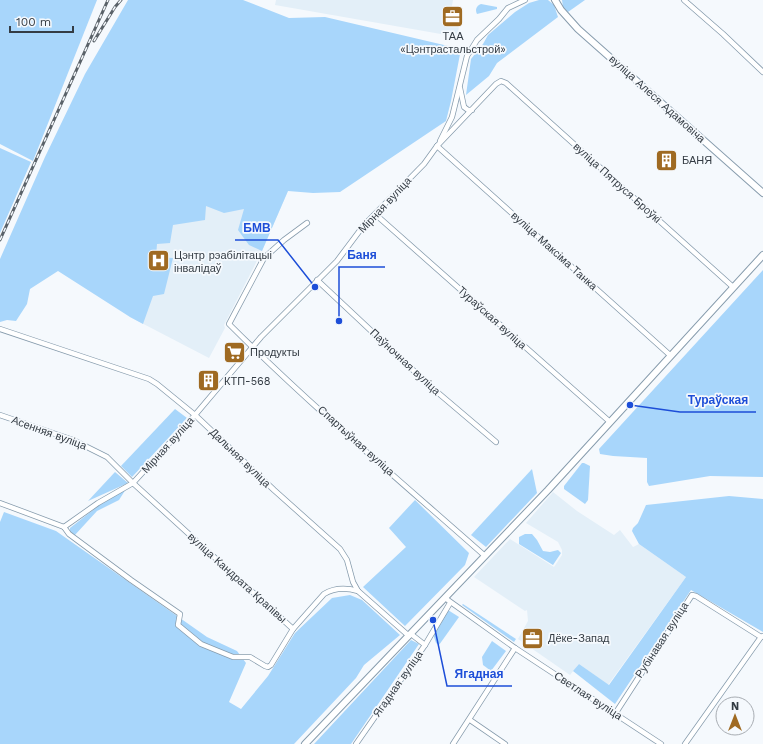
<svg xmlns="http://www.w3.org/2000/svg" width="763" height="744" font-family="'Work Sans',sans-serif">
<rect width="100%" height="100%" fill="#f5f9fd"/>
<g fill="#e3eff8">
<polygon points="276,0 453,0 449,22 459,24 458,37 275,5"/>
<polygon points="69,164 288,191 262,251 224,325 225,328 209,358 130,317"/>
<polygon points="553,492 577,511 614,535 620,530 633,547 639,544 686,577 608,685 579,664 570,675 518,639 528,621 527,610 525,611 474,577 510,539 554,567 562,555 562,550 558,542 526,523"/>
</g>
<g fill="#a8d6fb">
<polygon points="0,0 97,0 33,161 0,144"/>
<polygon points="128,0 243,0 289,18 325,17 461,49 451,101 446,121 340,192 313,193 288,191 262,251 249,245 238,230 244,209 224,213 206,206 205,220 173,225 170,243 157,244 156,257 173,258 164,294 153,296 143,324 130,317 58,271 30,289 27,304 16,321 7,320 0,322 0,259 45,157 85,74"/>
<polygon points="539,0 548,0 554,5 558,17 497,63 489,76 466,95 471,59 483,44 488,35 515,12 529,3"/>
<polygon points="562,0 585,0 568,12 563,7"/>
<path d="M481 4 497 7V9L477 14C475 10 476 6 481 4Z"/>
<polygon points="0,148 31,162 0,233"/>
<polygon points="763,270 763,477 710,476 649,486 647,482 647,458 613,456 600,454 599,449"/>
<polygon points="175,409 187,418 132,477 121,466"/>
<polygon points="582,463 584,463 590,466 588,500 585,504 564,489 564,486"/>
<polygon points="532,469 537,493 486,547 471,535"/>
<polygon points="115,472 128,483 88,501"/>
<polygon points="126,489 119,500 97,511 74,536 70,533 70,528 102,503"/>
<polygon points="729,496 763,499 763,632 691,590 615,704 573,671 579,664 609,685 686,577 639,544 632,531 633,528 638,523 646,505"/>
<polygon points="415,500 469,553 465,565 405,626 363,587 406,547 389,528"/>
<polygon points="4,512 56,531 207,637 237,651 246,663 229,702 241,709 268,676 295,633 332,598 350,595 362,600 400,635 364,665 356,678 294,744 0,744 0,522"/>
<polygon points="525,534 532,534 537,540 543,551 550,552 558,550 561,553 553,565 519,544 519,537"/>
<polygon points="463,604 516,639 514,642 462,605"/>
<polygon points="448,610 459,617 439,645 436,643 433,634"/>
<polygon points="411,640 419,644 351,744 314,744"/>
<polygon points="492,641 506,651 491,671 483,665 482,657"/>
</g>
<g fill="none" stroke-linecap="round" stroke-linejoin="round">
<defs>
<g id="street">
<polyline points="684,0 723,34 763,72"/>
<polyline points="460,88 464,107 468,110 472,110"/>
<polyline points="440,141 452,117 467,56 477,40 499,19 508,8 525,0"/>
<polyline points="437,146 671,356"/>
<polyline points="375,214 610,422"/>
<path d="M307 223 284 240 264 258 229 324C310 405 399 480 485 556"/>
<polyline points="317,280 430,386 496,442"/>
<polyline points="0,329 149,379 157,384 195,415 274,490 340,549 347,560 353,582 358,591"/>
<polyline points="0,415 73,440 107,457 133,483 293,629"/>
<polyline points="0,503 64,527"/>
<polyline points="64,527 98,503 133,483 195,415 261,337 337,261 364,225 424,164 437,146 496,84 501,81 506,83 733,287"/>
<path d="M64 527 69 534 131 580 180 614 178 625 201 644 233 657H250L265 666 268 667 271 665 293 629 324 594C334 588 347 588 358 591L409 636"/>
<polyline points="445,598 515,648 661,744"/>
<polyline points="411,634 425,645"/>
<polyline points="615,714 692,595 696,596 761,637"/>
<polyline points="470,720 505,744"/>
<polyline points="356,744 425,645 450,603"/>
<polyline points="453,744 515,648"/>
<polyline points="685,744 761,637 763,636"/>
</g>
<g id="secondary">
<polyline points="555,0 561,10 578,29 763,193"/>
<polyline points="305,744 548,490 763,255"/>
</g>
</defs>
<use href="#street" stroke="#879cad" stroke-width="6"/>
<use href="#secondary" stroke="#879cad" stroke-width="8"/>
<use href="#street" stroke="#fff" stroke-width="4.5"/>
<use href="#secondary" stroke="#fff" stroke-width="6"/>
<defs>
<g id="rail">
<polyline points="94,41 115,7 121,0"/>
<polyline points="0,240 108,0"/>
</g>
</defs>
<use href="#rail" stroke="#5a6269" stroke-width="3"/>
<use href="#rail" stroke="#f5f9fd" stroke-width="1.5" stroke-dasharray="4.5" stroke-linecap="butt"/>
</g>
<defs>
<symbol id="office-square" viewBox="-11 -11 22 22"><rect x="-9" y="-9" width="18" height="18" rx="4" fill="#9f6a22" stroke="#f5f9fd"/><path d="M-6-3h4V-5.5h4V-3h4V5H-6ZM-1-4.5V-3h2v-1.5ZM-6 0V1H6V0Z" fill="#fff"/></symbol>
<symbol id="building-square" viewBox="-11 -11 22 22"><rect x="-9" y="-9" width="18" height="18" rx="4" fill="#9f6a22" stroke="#f5f9fd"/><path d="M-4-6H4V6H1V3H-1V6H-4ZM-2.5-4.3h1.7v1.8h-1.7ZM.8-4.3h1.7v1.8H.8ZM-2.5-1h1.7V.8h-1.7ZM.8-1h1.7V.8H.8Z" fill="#fff"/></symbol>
<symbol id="hospital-square" viewBox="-11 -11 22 22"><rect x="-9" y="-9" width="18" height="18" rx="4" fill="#9f6a22" stroke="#f5f9fd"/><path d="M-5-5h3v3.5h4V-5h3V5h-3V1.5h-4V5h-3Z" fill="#fff"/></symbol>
<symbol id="supermarket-square" viewBox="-11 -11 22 22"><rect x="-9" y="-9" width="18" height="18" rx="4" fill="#9f6a22" stroke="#f5f9fd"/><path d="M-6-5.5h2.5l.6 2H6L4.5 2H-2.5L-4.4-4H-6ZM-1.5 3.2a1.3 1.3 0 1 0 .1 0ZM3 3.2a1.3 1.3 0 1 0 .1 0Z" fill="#fff"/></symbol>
</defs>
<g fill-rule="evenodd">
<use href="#office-square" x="440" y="4" width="25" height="25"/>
<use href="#building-square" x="654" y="148" width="25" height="25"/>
<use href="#hospital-square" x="146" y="248" width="25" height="25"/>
<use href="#supermarket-square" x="222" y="340" width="25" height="25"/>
<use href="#building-square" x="196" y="368" width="25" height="25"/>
<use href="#office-square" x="520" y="626" width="25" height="25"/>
</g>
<g text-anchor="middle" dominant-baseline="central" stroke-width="3.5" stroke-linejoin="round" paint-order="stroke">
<g font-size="11" fill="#343c44" stroke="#f5f9fd" text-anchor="start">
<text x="453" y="36" text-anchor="middle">ТАА<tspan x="453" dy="13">«Цэнтрастальстрой»</tspan></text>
<text x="682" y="160">БАНЯ</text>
<text x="174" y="255">Цэнтр рэабілітацыі<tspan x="174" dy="13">інвалідаў</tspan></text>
<text x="250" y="352">Продукты</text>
<text x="224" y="381">КТП-568</text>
<text x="548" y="638">Дёке-Запад</text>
</g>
<g font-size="11" fill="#343c44" stroke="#f5f9fd">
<text transform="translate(657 99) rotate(42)">вуліца Алеся Адамовіча</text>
<text transform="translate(617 183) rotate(42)">вуліца Пятруся Броўкі</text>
<text transform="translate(385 205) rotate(-47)">Мірная вуліца</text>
<text transform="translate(554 251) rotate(42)">вуліца Максіма Танка</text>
<text transform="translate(492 318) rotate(42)">Тураўская вуліца</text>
<text transform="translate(405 362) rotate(43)">Паўночная вуліца</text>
<text transform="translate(49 433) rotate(20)">Асенняя вуліца</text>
<text transform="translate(356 441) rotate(42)">Спартыўная вуліца</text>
<text transform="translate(168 445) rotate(-48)">Мірная вуліца</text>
<text transform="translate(240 458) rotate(44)">Дальняя вуліца</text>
<text transform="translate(237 578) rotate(42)">вуліца Кандрата Крапівы</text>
<text transform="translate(662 640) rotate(-57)">Рубінавая вуліца</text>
<text transform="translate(398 684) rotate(-55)">Ягадная вуліца</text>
<text transform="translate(588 696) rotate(33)">Светлая вуліца</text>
</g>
</g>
<path fill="none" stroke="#1d4ed8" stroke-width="1.5" d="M315 287L278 240H235M339 321L339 267H385M630 405L680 412H756M433 620L447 686H512"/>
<g fill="#1d4ed8" stroke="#f5f9fd" stroke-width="1.5">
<circle cx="315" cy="287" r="4"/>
<circle cx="339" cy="321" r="4"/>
<circle cx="630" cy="405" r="4"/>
<circle cx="433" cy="620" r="4"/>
</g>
<g font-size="12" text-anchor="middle" font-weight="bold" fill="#1d4ed8" stroke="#f5f9fd" stroke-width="3.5" stroke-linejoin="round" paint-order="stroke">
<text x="257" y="232">БМВ</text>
<text x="362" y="259">Баня</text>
<text x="718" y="404">Тураўская</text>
<text x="479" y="678">Ягадная</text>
</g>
<g transform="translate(735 716)"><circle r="19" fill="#f5f9fd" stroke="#a8adb3"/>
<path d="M0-3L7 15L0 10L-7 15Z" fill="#9f6a22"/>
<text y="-6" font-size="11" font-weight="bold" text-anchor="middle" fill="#343c44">N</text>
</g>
<path d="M10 26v6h63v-6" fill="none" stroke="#343c44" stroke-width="2"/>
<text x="16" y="26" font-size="12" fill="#343c44" stroke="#f5f9fd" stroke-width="3" paint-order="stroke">100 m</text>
</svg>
